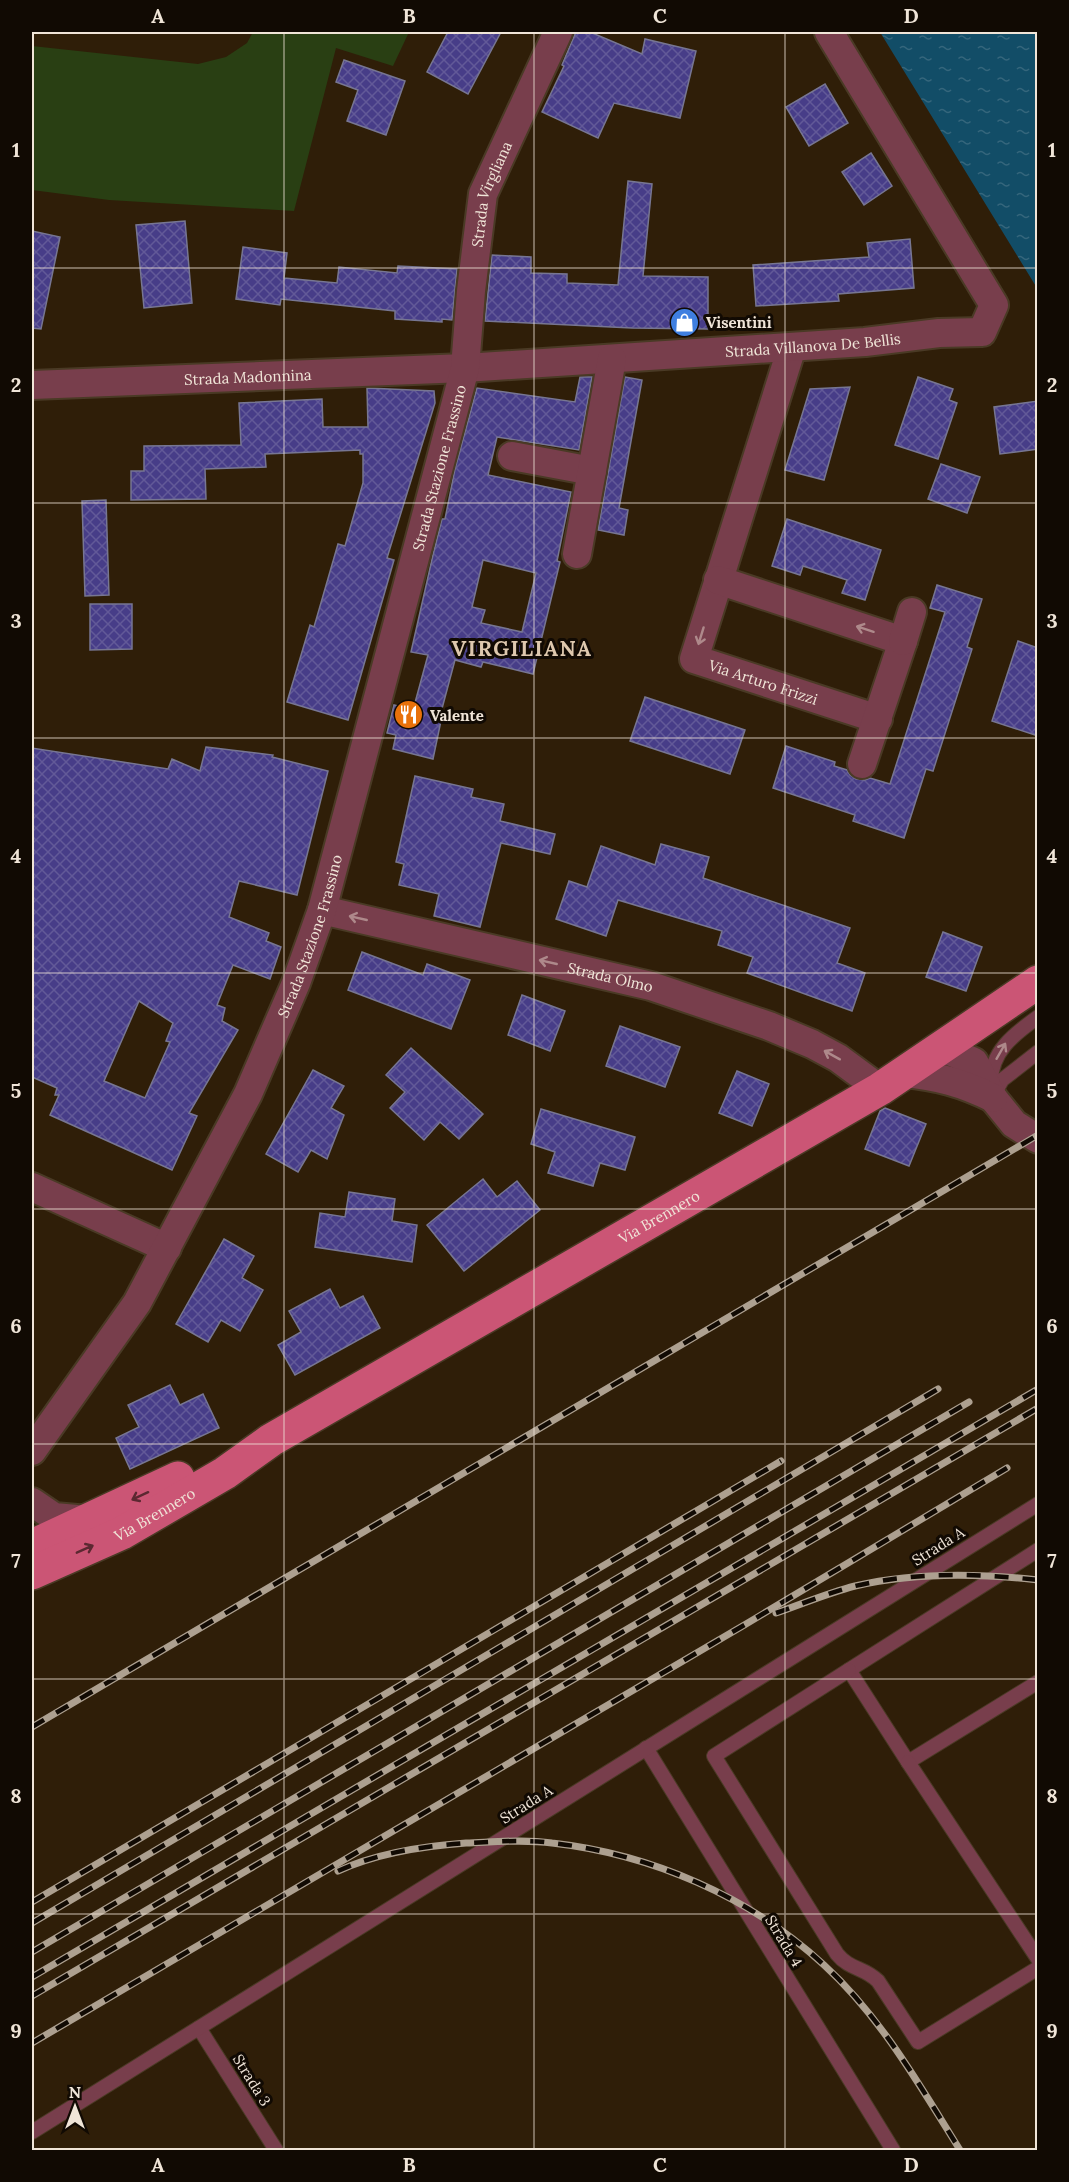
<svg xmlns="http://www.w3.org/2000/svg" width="1069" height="2182" font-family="Lora,serif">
<defs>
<pattern id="water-ripples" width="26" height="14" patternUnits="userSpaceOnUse" patternTransform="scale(1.5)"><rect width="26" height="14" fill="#124d67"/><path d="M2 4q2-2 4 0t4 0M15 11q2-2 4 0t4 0" fill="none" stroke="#35667c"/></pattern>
<pattern id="building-cross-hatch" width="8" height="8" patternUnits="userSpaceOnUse" patternTransform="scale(1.5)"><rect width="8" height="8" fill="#473d88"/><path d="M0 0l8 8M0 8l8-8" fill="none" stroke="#625998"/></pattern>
</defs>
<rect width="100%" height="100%" fill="#2f1e08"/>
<polygon fill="#293f13" points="253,32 409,32 393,66 336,48 294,211 109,200 32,190 32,46 198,64 226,57 247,43"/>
<polygon fill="url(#water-ripples)" points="880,32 1037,32 1037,289 1037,288"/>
<g fill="url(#building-cross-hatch)" stroke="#777692" stroke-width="1.5" fill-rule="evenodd">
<polygon points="448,32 501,32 468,94 427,72"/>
<polygon points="576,32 590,32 642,54 645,39 696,51 680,118 614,103 598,138 542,112 564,66 562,65"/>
<polygon points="344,60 405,81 386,135 347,121 358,90 336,82"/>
<polygon points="825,84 848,123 809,146 786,107"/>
<polygon points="871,153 892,186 864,205 842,172"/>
<polygon points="628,181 652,184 643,276 708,277 708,329 632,328 485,321 492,255 531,257 531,273 567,274 567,283 618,285"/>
<polygon points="185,221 192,303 144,308 136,225"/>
<polygon points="32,231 60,237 41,329 32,328"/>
<polygon points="910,239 914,288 838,294 839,301 756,306 753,265 869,257 867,243"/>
<polygon points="243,247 287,253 284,278 337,283 339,267 397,273 398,266 457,269 452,320 442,319 442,322 395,319 395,311 281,299 280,305 236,299"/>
<path d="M580 377H592L579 450 497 437 488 475 571 492 557 561 560 562 533 674 483 662 481 667 455 660 440 716H442L433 759 393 749 396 735 387 733 394 705 413 710 428 655 411 652 433 555 442 519H445L455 469 477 388 575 402ZM483 560 536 573 522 632 481 623 485 610 472 607Z"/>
<polygon points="625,377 642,380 619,508 628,510 624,535 598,530"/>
<polygon points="918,377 953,389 949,400 957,403 938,459 895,445"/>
<polygon points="850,387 824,480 785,470 810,389"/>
<polygon points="367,388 434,391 435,403 387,558 394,560 348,720 287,702 310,625 314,627 338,544 345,546 363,483 363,454 360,454 360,450 265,454 266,467 205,469 206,499 131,500 131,471 144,471 144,446 241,445 239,403 322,399 323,427 368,427"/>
<polygon points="1038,401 1038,449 1000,454 994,407"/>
<polygon points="941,464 980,477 967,513 928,499"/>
<polygon points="106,500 109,595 85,596 82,501"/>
<polygon points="787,519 881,550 865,600 842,593 847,580 803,566 800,575 772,566"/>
<polygon points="937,585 982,599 967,647 972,649 933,771 926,769 904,838 853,821 855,815 773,788 786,746 835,762 834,766 847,770 850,775 856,779 865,780 870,778 890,784 945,612 930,608"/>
<polygon points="90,604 132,604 132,649 90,650"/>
<polygon points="1018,641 1038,648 1038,736 992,721"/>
<polygon points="645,697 745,730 730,774 630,741"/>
<path d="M206 747 273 755 272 757 328 771 297 895 239 881 229 917 269 933 266 941 281 947 270 979 233 965 217 1005 225 1008 222 1021 238 1030 189 1113 197 1116 172 1170 50 1115 59 1095H55L57 1088 32 1077V748L168 769 172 759 200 771ZM139 1001 173 1023 166 1041 170 1042 145 1098 104 1081Z"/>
<polygon points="415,776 473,789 471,797 504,804 500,821 555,834 550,854 501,843 480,927 434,916 439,894 399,885 404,864 396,862"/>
<polygon points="661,844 709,857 703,878 850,928 837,963 865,973 852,1011 747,973 753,957 718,945 722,931 618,900 606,936 556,919 569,881 587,887 601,846 655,865"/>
<polygon points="943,932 982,947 966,991 926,977"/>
<polygon points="362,952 423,975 427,964 470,980 451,1029 348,990"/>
<polygon points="522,995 565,1011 550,1051 508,1035"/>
<polygon points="620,1026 680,1047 665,1087 606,1066"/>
<polygon points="411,1048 483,1114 459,1139 440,1122 424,1140 390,1108 405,1092 386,1075"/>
<polygon points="313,1070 344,1086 331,1108 344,1115 327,1159 311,1150 298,1172 266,1154"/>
<polygon points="737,1071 769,1084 752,1126 719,1113"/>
<polygon points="885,1108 926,1124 909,1166 865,1149 880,1111"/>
<polygon points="541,1109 635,1137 625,1170 600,1163 593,1186 548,1173 555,1152 531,1144"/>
<polygon points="483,1179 497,1197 517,1181 540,1210 464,1271 427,1225"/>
<polygon points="349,1192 395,1199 392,1221 417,1225 412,1262 315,1247 320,1213 345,1217"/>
<polygon points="224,1239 254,1256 242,1278 263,1290 240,1331 221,1320 208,1342 176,1324"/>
<polygon points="330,1289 340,1308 363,1296 380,1328 295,1375 278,1345 301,1332 289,1311"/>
<polygon points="170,1385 180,1405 203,1394 219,1428 130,1469 116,1438 139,1427 128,1405"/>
</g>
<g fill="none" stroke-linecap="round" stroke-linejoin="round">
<defs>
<g id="service">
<path d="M991 1084C990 1052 1014 1034 1038 1017"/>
<polyline points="993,1096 1002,1080 1038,1052"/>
<polyline points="1038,1550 849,1670 908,1762 1038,1682"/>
<path d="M849 1670 714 1756 837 1954C850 1970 864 1967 878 1981L918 2042 1038 1968"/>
<polyline points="646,1748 893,2150"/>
<polyline points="908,1762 1038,1959"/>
<polyline points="199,2028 276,2150"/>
<polyline points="32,2132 1038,1504"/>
</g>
<g id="minor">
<path id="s1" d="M792 347 694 659 878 719"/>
<path id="s2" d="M32 385 465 368 865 342 939 333 982 332 994 305 829 32"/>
<polyline points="512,456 592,471"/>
<polyline points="577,554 612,359"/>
<polyline points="718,580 903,641 862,764"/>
<polyline points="903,641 912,612"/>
<path id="s3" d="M322 910 651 986 769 1026 812 1044 838 1058 880 1089"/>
<polyline points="938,1049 952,1052 974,1062 993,1098 1014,1124 1038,1139"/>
<path d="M904 1073C937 1076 963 1083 993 1098"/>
<polyline points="32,1187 167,1248"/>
<path id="s4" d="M32 1451 137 1303 248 1094 296 983 322 910 465 368 471 291 483 194 558 32"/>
<polyline points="32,1502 54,1517 88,1520"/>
</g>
<g id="primary">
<polyline points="32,1546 178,1478"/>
<path id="s5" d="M32 1573 122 1533 225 1473 271 1440 880 1089 1038 982"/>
</g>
</defs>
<use href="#service" stroke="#4a3a25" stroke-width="16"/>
<use href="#minor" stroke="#4a3a25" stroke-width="32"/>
<use href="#primary" stroke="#4a3a25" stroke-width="36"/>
<use href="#service" stroke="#783e4c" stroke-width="14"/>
<use href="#minor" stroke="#783e4c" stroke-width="28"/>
<use href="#primary" stroke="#cb5575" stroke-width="33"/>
<defs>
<g id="rail">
<path d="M776 1613C802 1604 828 1593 855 1586 915 1572 976 1573 1038 1580"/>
<polyline points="32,1727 1038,1135"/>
<path d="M338 1871C377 1853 423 1846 466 1843 494 1842 524 1839 552 1843 651 1854 751 1897 824 1965 881 2017 920 2086 960 2150"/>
<polyline points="32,1902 781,1461"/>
<polyline points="32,1923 938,1389"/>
<polyline points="32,1952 969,1402"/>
<polyline points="32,1977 1038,1389"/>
<polyline points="32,1996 1038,1408"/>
<polyline points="32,2043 746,1624 1007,1468"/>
</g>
</defs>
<use href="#rail" stroke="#ada090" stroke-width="7"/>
<use href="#rail" stroke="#110a03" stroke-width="4.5" stroke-dasharray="14" stroke-linecap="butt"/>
</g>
<defs><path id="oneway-shaft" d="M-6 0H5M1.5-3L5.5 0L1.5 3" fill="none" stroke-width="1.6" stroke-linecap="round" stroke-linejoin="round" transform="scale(1.5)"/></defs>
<g stroke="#ae898b">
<use href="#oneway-shaft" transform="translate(865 629) rotate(-162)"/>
<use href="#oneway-shaft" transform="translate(701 636) rotate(107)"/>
<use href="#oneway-shaft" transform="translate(358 918) rotate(-167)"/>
<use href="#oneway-shaft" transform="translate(548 962) rotate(-167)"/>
<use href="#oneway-shaft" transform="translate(1001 1051) rotate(-60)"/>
<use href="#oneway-shaft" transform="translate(832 1055) rotate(-151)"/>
</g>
<g stroke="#5b2831">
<use href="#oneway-shaft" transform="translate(140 1496) rotate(155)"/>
<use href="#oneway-shaft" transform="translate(85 1549) rotate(-24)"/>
</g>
<path fill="none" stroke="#f0e5d8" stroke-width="1.5" stroke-opacity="0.55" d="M284 32V2150M534 32V2150M785 32V2150M32 268H1038M32 503H1038M32 738H1038M32 973H1038M32 1209H1038M32 1444H1038M32 1679H1038M32 1914H1038"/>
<defs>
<symbol id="shop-disc" viewBox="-11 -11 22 22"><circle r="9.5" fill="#3f7fe0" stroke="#110a03"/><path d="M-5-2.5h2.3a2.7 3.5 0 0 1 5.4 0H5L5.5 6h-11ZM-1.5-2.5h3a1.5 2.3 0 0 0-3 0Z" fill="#fff"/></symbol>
<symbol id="restaurant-disc" viewBox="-11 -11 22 22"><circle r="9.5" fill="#e8710a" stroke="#110a03"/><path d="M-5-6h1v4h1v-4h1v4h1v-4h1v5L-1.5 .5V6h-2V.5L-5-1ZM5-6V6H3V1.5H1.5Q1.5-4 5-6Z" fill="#fff"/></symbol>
</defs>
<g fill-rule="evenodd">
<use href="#shop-disc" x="668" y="306" width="33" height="33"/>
<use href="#restaurant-disc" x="392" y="698" width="33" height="33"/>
</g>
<g text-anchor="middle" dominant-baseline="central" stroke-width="6" stroke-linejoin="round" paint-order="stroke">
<g font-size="15" fill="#f0e5d8" stroke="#110a03">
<text stroke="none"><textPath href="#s4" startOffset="1354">Strada Virgliana</textPath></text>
<text stroke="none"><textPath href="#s2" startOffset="782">Strada Villanova De Bellis</textPath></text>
<text stroke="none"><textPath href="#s2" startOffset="216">Strada Madonnina</textPath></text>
<text stroke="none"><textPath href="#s4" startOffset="1074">Strada Stazione Frassino</textPath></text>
<text stroke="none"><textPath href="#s1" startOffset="400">Via Arturo Frizzi</textPath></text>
<text stroke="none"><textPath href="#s4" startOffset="588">Strada Stazione Frassino</textPath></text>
<text stroke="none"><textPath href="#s3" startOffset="296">Strada Olmo</textPath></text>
<text stroke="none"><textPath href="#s5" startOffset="722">Via Brennero</textPath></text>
<text stroke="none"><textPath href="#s5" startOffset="136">Via Brennero</textPath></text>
<text transform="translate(938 1546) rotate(-32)">Strada A</text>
<text transform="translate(526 1804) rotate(-32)">Strada A</text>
<text transform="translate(784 1941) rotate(59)">Strada 4</text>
<text transform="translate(252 2080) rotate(58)">Strada 3</text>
</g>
<g font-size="15" font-weight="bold" fill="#f0e5d8" stroke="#110a03" text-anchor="start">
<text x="706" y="322">Visentini</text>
<text x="430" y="715">Valente</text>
</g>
<g font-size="21" font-weight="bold" letter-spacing="1.5" fill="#dec8ae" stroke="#110a03">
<text x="522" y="648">VIRGILIANA</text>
</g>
</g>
<rect width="1069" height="2182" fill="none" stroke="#110a03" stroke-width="66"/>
<g transform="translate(75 2107)" stroke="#110a03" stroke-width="4.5" paint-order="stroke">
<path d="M0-4.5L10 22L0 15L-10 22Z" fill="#f0e5d8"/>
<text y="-9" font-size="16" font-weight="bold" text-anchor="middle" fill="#f0e5d8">N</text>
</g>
<rect x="33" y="33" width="1003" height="2116" fill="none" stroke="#f0e5d8" stroke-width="2"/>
<g font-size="20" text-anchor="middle" font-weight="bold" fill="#f0e5d8">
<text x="158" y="23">A</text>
<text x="409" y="23">B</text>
<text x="660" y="23">C</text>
<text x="911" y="23">D</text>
<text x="16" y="157">1</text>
<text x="1052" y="157">1</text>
<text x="16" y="392">2</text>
<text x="1052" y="392">2</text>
<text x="16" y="628">3</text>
<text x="1052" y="628">3</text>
<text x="16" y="863">4</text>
<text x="1052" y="863">4</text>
<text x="16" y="1098">5</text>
<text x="1052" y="1098">5</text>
<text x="16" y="1333">6</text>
<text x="1052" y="1333">6</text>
<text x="16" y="1568">7</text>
<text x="1052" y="1568">7</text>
<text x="16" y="1803">8</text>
<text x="1052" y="1803">8</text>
<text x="16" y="2038">9</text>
<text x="1052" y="2038">9</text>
<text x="158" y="2172">A</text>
<text x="409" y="2172">B</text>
<text x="660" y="2172">C</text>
<text x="911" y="2172">D</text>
</g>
</svg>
